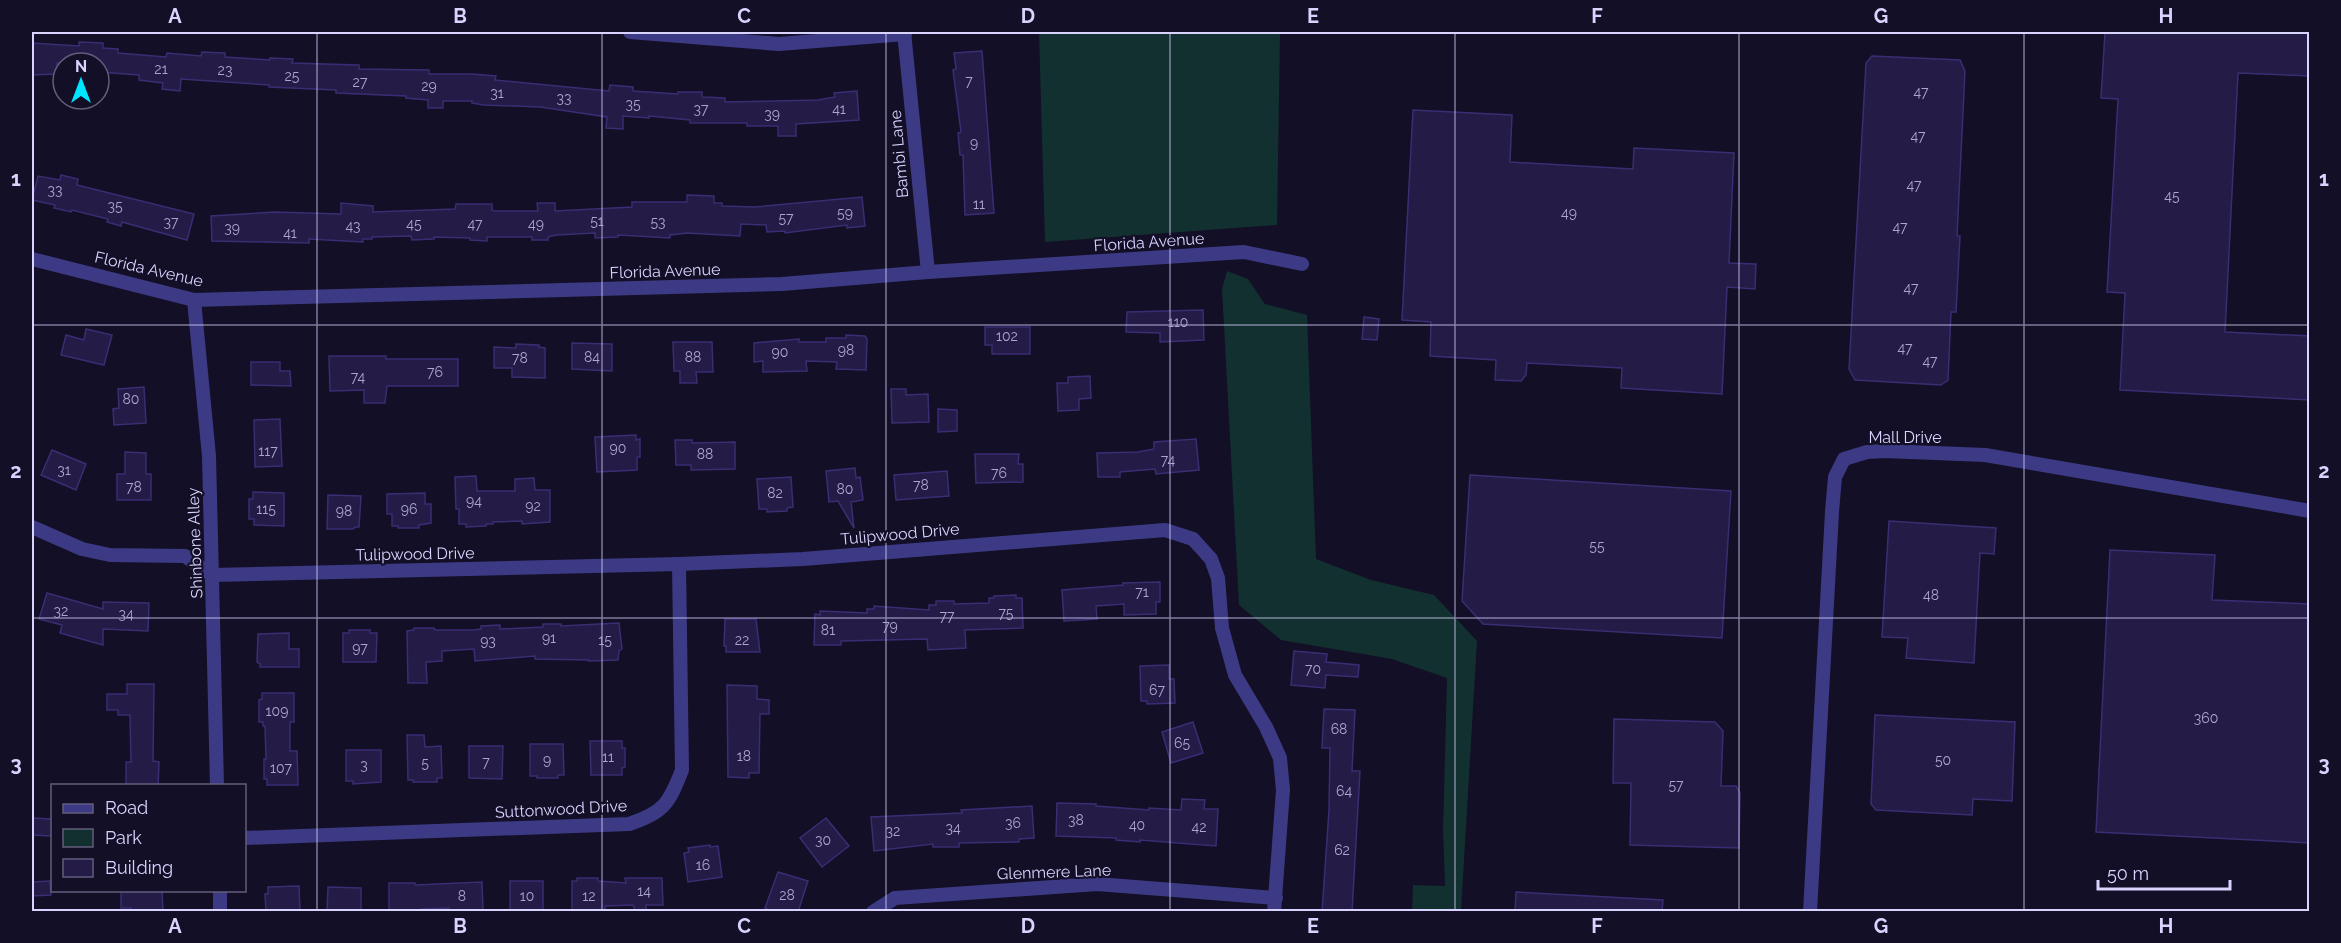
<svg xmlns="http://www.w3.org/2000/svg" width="2341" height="943" font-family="Raleway,sans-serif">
<rect width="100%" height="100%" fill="#130f26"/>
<g fill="#12302f">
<polygon points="1039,32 1280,32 1277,225 1045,242"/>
<polygon points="1227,271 1248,279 1265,304 1307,315 1316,559 1371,580 1434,595 1477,641 1461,911 1412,911 1413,885 1445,886 1443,831 1447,678 1392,659 1281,640 1239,605 1222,289"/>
</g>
<g fill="#241b47" stroke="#3b2d73" stroke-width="1.5">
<polygon points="2105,32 2310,32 2310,76 2238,73 2225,332 2310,336 2310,400 2120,390 2125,293 2107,292 2118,99 2101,98"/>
<polygon points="79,42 103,43 103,48 118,49 118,53 166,57 167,53 201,56 202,52 225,53 225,57 270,60 270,58 293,59 292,63 359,65 359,69 429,70 429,74 472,74 496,76 495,80 609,91 610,85 633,87 633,91 678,94 678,92 702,92 702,97 725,98 725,102 818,100 835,97 834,93 857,91 859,120 796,124 796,136 778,136 778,126 747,126 747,123 690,123 690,120 649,116 649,118 623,116 623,129 606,128 607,117 540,107 484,105 472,103 472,101 443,101 443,108 428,108 428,100 406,98 406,96 336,93 336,90 269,87 269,85 181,79 180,91 162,89 163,83 139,80 139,75 99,72 99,63 57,63 57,74 32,75 32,43 79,46"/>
<polygon points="982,51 994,213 965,215 963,155 960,155 958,133 961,132 953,70 956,69 954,53"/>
<polygon points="1872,56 1960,60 1965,71 1957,236 1960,236 1956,312 1951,312 1948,380 1941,385 1855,380 1849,369 1866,63"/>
<polygon points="1413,110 1512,115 1510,162 1633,169 1634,148 1734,153 1729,263 1756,264 1755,289 1727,287 1722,394 1621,388 1622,368 1527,363 1526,375 1521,381 1495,380 1496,360 1430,356 1431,322 1402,320"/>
<polygon points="61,175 78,179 77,185 194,214 187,240 122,222 121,226 107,222 108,219 72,210 71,212 54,208 55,205 32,200 38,176 60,180"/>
<polygon points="687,195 714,196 714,203 722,203 722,206 755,207 862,197 865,226 847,228 847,225 785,233 785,231 767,232 766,225 741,224 740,236 687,233 670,235 670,238 618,235 618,237 595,238 595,233 556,235 548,237 548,240 532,240 532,237 487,237 487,241 470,240 470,238 434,237 434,239 412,240 411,236 372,237 372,239 363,239 363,242 309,239 309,243 212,241 211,216 275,212 341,214 341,203 373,206 373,212 455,209 456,204 492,204 492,210 494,211 538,211 537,203 555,203 555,211 632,207 632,202 687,202"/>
<polygon points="1203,310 1204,340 1160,342 1160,333 1126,332 1127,312"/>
<polygon points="1364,317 1379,319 1377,340 1362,339"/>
<polygon points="985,327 1030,327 1030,354 992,354 992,345 985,345"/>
<polygon points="86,329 112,335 104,365 61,355 66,335 84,340"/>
<polygon points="846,335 865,336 867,339 866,370 836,369 837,362 806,361 807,371 763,372 763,361 754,362 754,343 799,339 799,342 826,342 826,338 846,338"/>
<polygon points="673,342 712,342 713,372 696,372 697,383 680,383 680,371 674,371"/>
<polygon points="572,343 612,344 612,371 572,369"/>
<polygon points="516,344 539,345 539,347 545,348 545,378 512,377 512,368 494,368 494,347 516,348"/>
<polygon points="329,356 386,356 386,359 458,359 458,386 387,386 385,403 364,403 364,390 330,391"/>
<polygon points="251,362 280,362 280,371 290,371 291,386 251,385"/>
<polygon points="1090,376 1091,398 1079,399 1079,410 1058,411 1057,383 1068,383 1068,377"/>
<polygon points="144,387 146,423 114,425 113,409 119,408 118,389"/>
<polygon points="891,389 906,389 906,395 928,394 929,422 892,423"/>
<polygon points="938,409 957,410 957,431 938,432"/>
<polygon points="280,419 282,466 255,467 254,420"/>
<polygon points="636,435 636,440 640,439 640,457 637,457 637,470 597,472 595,437"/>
<polygon points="1196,439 1199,470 1156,474 1155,469 1120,472 1120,477 1098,477 1097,453 1138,452 1154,449 1154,442"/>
<polygon points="675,440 692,440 692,443 735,442 735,469 691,470 691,465 676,465"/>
<polygon points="52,450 86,464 76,490 41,475"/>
<polygon points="125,452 146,453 146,474 151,474 151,500 117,500 117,474 125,474"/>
<polygon points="975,454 1019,454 1018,464 1023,464 1023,482 976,483"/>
<polygon points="855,468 856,478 860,477 863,500 851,502 854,528 838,501 829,502 826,471"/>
<polygon points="947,471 949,496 896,500 894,475"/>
<polygon points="1470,475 1731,491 1722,638 1483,624 1462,601"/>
<polygon points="476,476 477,491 515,491 515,479 534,478 535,490 550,490 550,522 522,524 522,521 493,522 493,524 486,524 486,526 466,527 466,524 459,524 459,509 456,509 455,477"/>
<polygon points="791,477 793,507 787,508 787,511 767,512 767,509 759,509 757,479"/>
<polygon points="253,492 284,493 284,526 254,525 254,519 249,519 249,499 253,499"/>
<polygon points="425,493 425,504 431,504 431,523 419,525 419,528 398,528 398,526 392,526 392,514 387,514 387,494"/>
<polygon points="328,495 361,496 359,527 355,527 353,529 327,529"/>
<polygon points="1889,521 1996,528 1994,554 1980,553 1974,663 1906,658 1908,638 1882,637"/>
<polygon points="2110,550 2215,555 2212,600 2310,604 2310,843 2096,832"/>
<polygon points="1160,582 1160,602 1156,602 1156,614 1124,615 1124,604 1096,606 1097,619 1064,621 1062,590 1123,585 1123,583"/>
<polygon points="47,593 103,609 103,602 149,603 148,631 103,629 103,645 60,633 62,625 39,619"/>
<polygon points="1016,595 1016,598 1022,598 1023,628 965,630 966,648 928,650 927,639 841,641 841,645 814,645 815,614 820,615 820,611 867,613 867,609 874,609 874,606 929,610 929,605 936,605 936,601 954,601 954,604 989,603 989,598 994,598 994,596"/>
<polygon points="725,619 756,619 760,652 726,652 726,646 724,646"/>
<polygon points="619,623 622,649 619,651 618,660 589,661 589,660 535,659 535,656 475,661 474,649 442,651 442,661 426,662 427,683 408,683 407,631 414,630 414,628 434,628 435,630 473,630 481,629 481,626 500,625 500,629 543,627 543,624 561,624 561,626"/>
<polygon points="349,630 370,630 370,633 377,633 376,662 343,662 343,633 349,633"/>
<polygon points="289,633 289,649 299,649 299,667 260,667 260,664 257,662 258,634"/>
<polygon points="1294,651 1327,654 1326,662 1359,665 1358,677 1326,675 1325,688 1291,685"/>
<polygon points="1169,665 1169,679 1174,679 1175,703 1147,704 1147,701 1141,701 1140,666"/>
<polygon points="127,684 154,684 153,761 159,762 158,786 126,786 126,762 131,762 130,715 118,715 118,710 107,710 107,694 127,694"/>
<polygon points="727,685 757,686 757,699 769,700 769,714 760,714 759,773 749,773 749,778 728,777"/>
<polygon points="262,693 294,693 294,722 290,722 290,751 297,751 298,785 267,785 267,779 264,779 264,759 266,759 265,726 263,726 263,722 259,722 259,700 262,699"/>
<polygon points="1324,709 1355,710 1352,771 1360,771 1352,912 1322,912 1329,810 1330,748 1322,748"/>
<polygon points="1875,715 2015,722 2012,801 1973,799 1972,815 1876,810 1871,804"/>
<polygon points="1614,719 1715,722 1723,731 1721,786 1736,786 1740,793 1739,848 1630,845 1631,783 1613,783"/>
<polygon points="1193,722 1203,753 1171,763 1162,732"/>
<polygon points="407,735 424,735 425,747 441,746 442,778 437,778 437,782 413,782 413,780 408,780"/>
<polygon points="590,741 622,741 622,748 625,748 625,767 622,768 622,775 591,775"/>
<polygon points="530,744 563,744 564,775 558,775 558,778 537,778 537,776 530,776"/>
<polygon points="469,746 503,746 502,779 469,778"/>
<polygon points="346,750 381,750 381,782 353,784 353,781 346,781"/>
<polygon points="1182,799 1205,800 1204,809 1218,809 1216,846 1140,840 1140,842 1116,840 1116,838 1056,836 1057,803 1096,804 1096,806 1149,810 1149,808 1181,810"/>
<polygon points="1032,806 1034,838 1019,839 1019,842 959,843 959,847 933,847 933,844 874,851 871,817 962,813 961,810"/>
<polygon points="32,818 52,819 52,836 32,835"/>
<polygon points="826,818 849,846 822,867 800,838"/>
<polygon points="710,845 710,847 718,846 722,877 688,882 684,853 689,852 688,848"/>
<polygon points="778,872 808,881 798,912 775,912 765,908"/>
<polygon points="577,878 598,878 598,881 626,883 625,878 662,878 663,905 646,905 646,912 636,912 633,905 605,906 605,910 572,910 572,881 577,881"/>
<polygon points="50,881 51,895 32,896 32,882"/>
<polygon points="510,881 543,881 543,911 510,912"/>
<polygon points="482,882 483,910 449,912 449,908 421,909 421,912 389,912 389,883 415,883 415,885"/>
<polygon points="299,886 300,912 266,912 265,894 268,894 268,887"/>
<polygon points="328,887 361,888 361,912 327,912"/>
<polygon points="121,891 162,891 163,912 131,912 131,908 121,908"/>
<polygon points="1516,892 1663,900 1662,912 1515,912"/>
</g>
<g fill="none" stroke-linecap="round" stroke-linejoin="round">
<g stroke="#3d3a85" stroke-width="14">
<polyline points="630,32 779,44 905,34"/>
<polyline points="904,32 928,272"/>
<polyline points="32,259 194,300 782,284 928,272 1244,252 1302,264"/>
<polyline points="194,300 209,456 217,786"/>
<polyline points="32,527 82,549 110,555 185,556 212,575 679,564 803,559 1165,530 1193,539 1211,559 1218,578 1222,628 1235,675 1266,727 1280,758 1283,790 1274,912"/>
<path d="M244 838 629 824C663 813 669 804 682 770L679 564"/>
<polyline points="220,890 220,912"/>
<polyline points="873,912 895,898 1097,884 1276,898"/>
<polyline points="1810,912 1832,512 1835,477 1844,459 1867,452 1885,451 1985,455 2310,511"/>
</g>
</g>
<path fill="none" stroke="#d9d4ff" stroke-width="1.5" stroke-opacity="0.55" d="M317 32V912M602 32V912M886 32V912M1170 32V912M1455 32V912M1739 32V912M2024 32V912M32 325H2310M32 618H2310"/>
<g text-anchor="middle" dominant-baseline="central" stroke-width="4.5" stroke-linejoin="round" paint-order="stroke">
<g font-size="14" fill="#aca6d1">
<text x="161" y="69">21</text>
<text x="225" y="70">23</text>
<text x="292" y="76">25</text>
<text x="969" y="81">7</text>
<text x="360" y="82">27</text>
<text x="429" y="86">29</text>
<text x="1921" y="92">47</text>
<text x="497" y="93">31</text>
<text x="564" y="98">33</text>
<text x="633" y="104">35</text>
<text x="701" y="109">37</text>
<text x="839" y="109">41</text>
<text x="772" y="114">39</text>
<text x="1918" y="136">47</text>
<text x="974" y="143">9</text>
<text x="1914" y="185">47</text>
<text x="55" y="190">33</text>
<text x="2172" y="196">45</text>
<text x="979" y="204">11</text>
<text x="115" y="206">35</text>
<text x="845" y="213">59</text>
<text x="1569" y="213">49</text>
<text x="786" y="218">57</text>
<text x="597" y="221">51</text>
<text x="171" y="222">37</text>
<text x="658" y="222">53</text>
<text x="414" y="224">45</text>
<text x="475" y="224">47</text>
<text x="536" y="224">49</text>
<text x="353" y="226">43</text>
<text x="1900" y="227">47</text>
<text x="232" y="228">39</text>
<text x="290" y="233">41</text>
<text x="1911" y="288">47</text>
<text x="1178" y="322">110</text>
<text x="1007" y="336">102</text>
<text x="1905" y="348">47</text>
<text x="846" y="350">98</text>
<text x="780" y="352">90</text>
<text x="592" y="357">84</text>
<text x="693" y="357">88</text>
<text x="520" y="358">78</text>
<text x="1930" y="361">47</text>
<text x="435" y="372">76</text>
<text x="358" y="377">74</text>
<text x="131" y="399">80</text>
<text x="618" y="448">90</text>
<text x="268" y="451">117</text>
<text x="705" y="454">88</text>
<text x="1168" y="460">74</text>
<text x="64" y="470">31</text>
<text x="999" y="473">76</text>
<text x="921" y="485">78</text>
<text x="134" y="487">78</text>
<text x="845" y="489">80</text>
<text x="775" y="493">82</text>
<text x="474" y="501">94</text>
<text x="533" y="506">92</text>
<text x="266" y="509">115</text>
<text x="409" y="509">96</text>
<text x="344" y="511">98</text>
<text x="1597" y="546">55</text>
<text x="1142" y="592">71</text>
<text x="1931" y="595">48</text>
<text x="61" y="611">32</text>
<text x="1006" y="613">75</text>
<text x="126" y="614">34</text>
<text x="947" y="616">77</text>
<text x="890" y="626">79</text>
<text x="828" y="630">81</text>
<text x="549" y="638">91</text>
<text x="605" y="640">15</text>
<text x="742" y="640">22</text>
<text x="488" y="641">93</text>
<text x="360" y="648">97</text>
<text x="1313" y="669">70</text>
<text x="1157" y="690">67</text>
<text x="277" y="711">109</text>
<text x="2206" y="718">360</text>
<text x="1339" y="729">68</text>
<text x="1182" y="743">65</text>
<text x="744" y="756">18</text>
<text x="608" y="757">11</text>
<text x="547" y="760">9</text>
<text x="1943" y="760">50</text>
<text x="486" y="762">7</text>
<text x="425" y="763">5</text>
<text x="364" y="765">3</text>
<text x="281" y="768">107</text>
<text x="1676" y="785">57</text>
<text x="1344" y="791">64</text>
<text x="1076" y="820">38</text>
<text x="1013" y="823">36</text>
<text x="1137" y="825">40</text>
<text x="1199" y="827">42</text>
<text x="953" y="828">34</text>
<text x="893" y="831">32</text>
<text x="823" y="840">30</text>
<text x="1342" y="850">62</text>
<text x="703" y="865">16</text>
<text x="644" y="891">14</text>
<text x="787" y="895">28</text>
<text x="462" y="896">8</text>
<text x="527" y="896">10</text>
<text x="589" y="896">12</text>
</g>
<g font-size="16" fill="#d9d4ff" stroke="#130f26">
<text transform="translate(899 154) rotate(-95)">Bambi Lane</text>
<text transform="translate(1149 242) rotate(-4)">Florida Avenue</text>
<text transform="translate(149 269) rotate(13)">Florida Avenue</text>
<text transform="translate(665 271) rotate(-2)">Florida Avenue</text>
<text x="1905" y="437">Mall Drive</text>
<text transform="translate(900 534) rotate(-5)">Tulipwood Drive</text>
<text transform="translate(195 543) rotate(-92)">Shinbone Alley</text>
<text transform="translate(415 554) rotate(-1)">Tulipwood Drive</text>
<text transform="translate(561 809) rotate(-3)">Suttonwood Drive</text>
<text transform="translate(1054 872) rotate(-2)">Glenmere Lane</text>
</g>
</g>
<rect width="2341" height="943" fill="none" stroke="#130f26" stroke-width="66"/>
<rect x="51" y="784" width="195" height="108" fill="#130f26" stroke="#625e7d" stroke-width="1.5"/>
<rect x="63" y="804" width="30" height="9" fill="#3d3a85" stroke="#625e7d" stroke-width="1.5"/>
<text x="105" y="814" font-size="18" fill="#d9d4ff">Road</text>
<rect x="63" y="829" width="30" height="18" fill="#12302f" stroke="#625e7d" stroke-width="1.5"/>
<text x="105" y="844" font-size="18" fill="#d9d4ff">Park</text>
<rect x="63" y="859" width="30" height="18" fill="#241b47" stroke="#625e7d" stroke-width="1.5"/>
<text x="105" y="874" font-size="18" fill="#d9d4ff">Building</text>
<g transform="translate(81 81)"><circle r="28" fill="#130f26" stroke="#625e7d" stroke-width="1.5"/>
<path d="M0-4.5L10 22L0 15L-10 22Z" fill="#00e5ff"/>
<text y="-9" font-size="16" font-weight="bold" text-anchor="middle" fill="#d9d4ff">N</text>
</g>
<path d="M2098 880v9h132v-9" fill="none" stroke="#d9d4ff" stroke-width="3"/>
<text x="2107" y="880" font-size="18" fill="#d9d4ff" stroke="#130f26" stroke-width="4.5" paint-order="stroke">50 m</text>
<rect x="33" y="33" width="2275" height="877" fill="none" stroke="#d9d4ff" stroke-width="2"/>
<g font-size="20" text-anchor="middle" font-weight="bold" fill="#d9d4ff">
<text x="175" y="23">A</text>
<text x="460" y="23">B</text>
<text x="744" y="23">C</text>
<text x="1028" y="23">D</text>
<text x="1313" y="23">E</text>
<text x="1597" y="23">F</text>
<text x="1881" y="23">G</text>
<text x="2166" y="23">H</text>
<text x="16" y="186">1</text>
<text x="2324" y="186">1</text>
<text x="16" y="478">2</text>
<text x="2324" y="478">2</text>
<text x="16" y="771">3</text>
<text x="2324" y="771">3</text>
<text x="175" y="933">A</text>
<text x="460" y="933">B</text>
<text x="744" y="933">C</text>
<text x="1028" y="933">D</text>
<text x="1313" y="933">E</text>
<text x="1597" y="933">F</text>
<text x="1881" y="933">G</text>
<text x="2166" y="933">H</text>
</g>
</svg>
